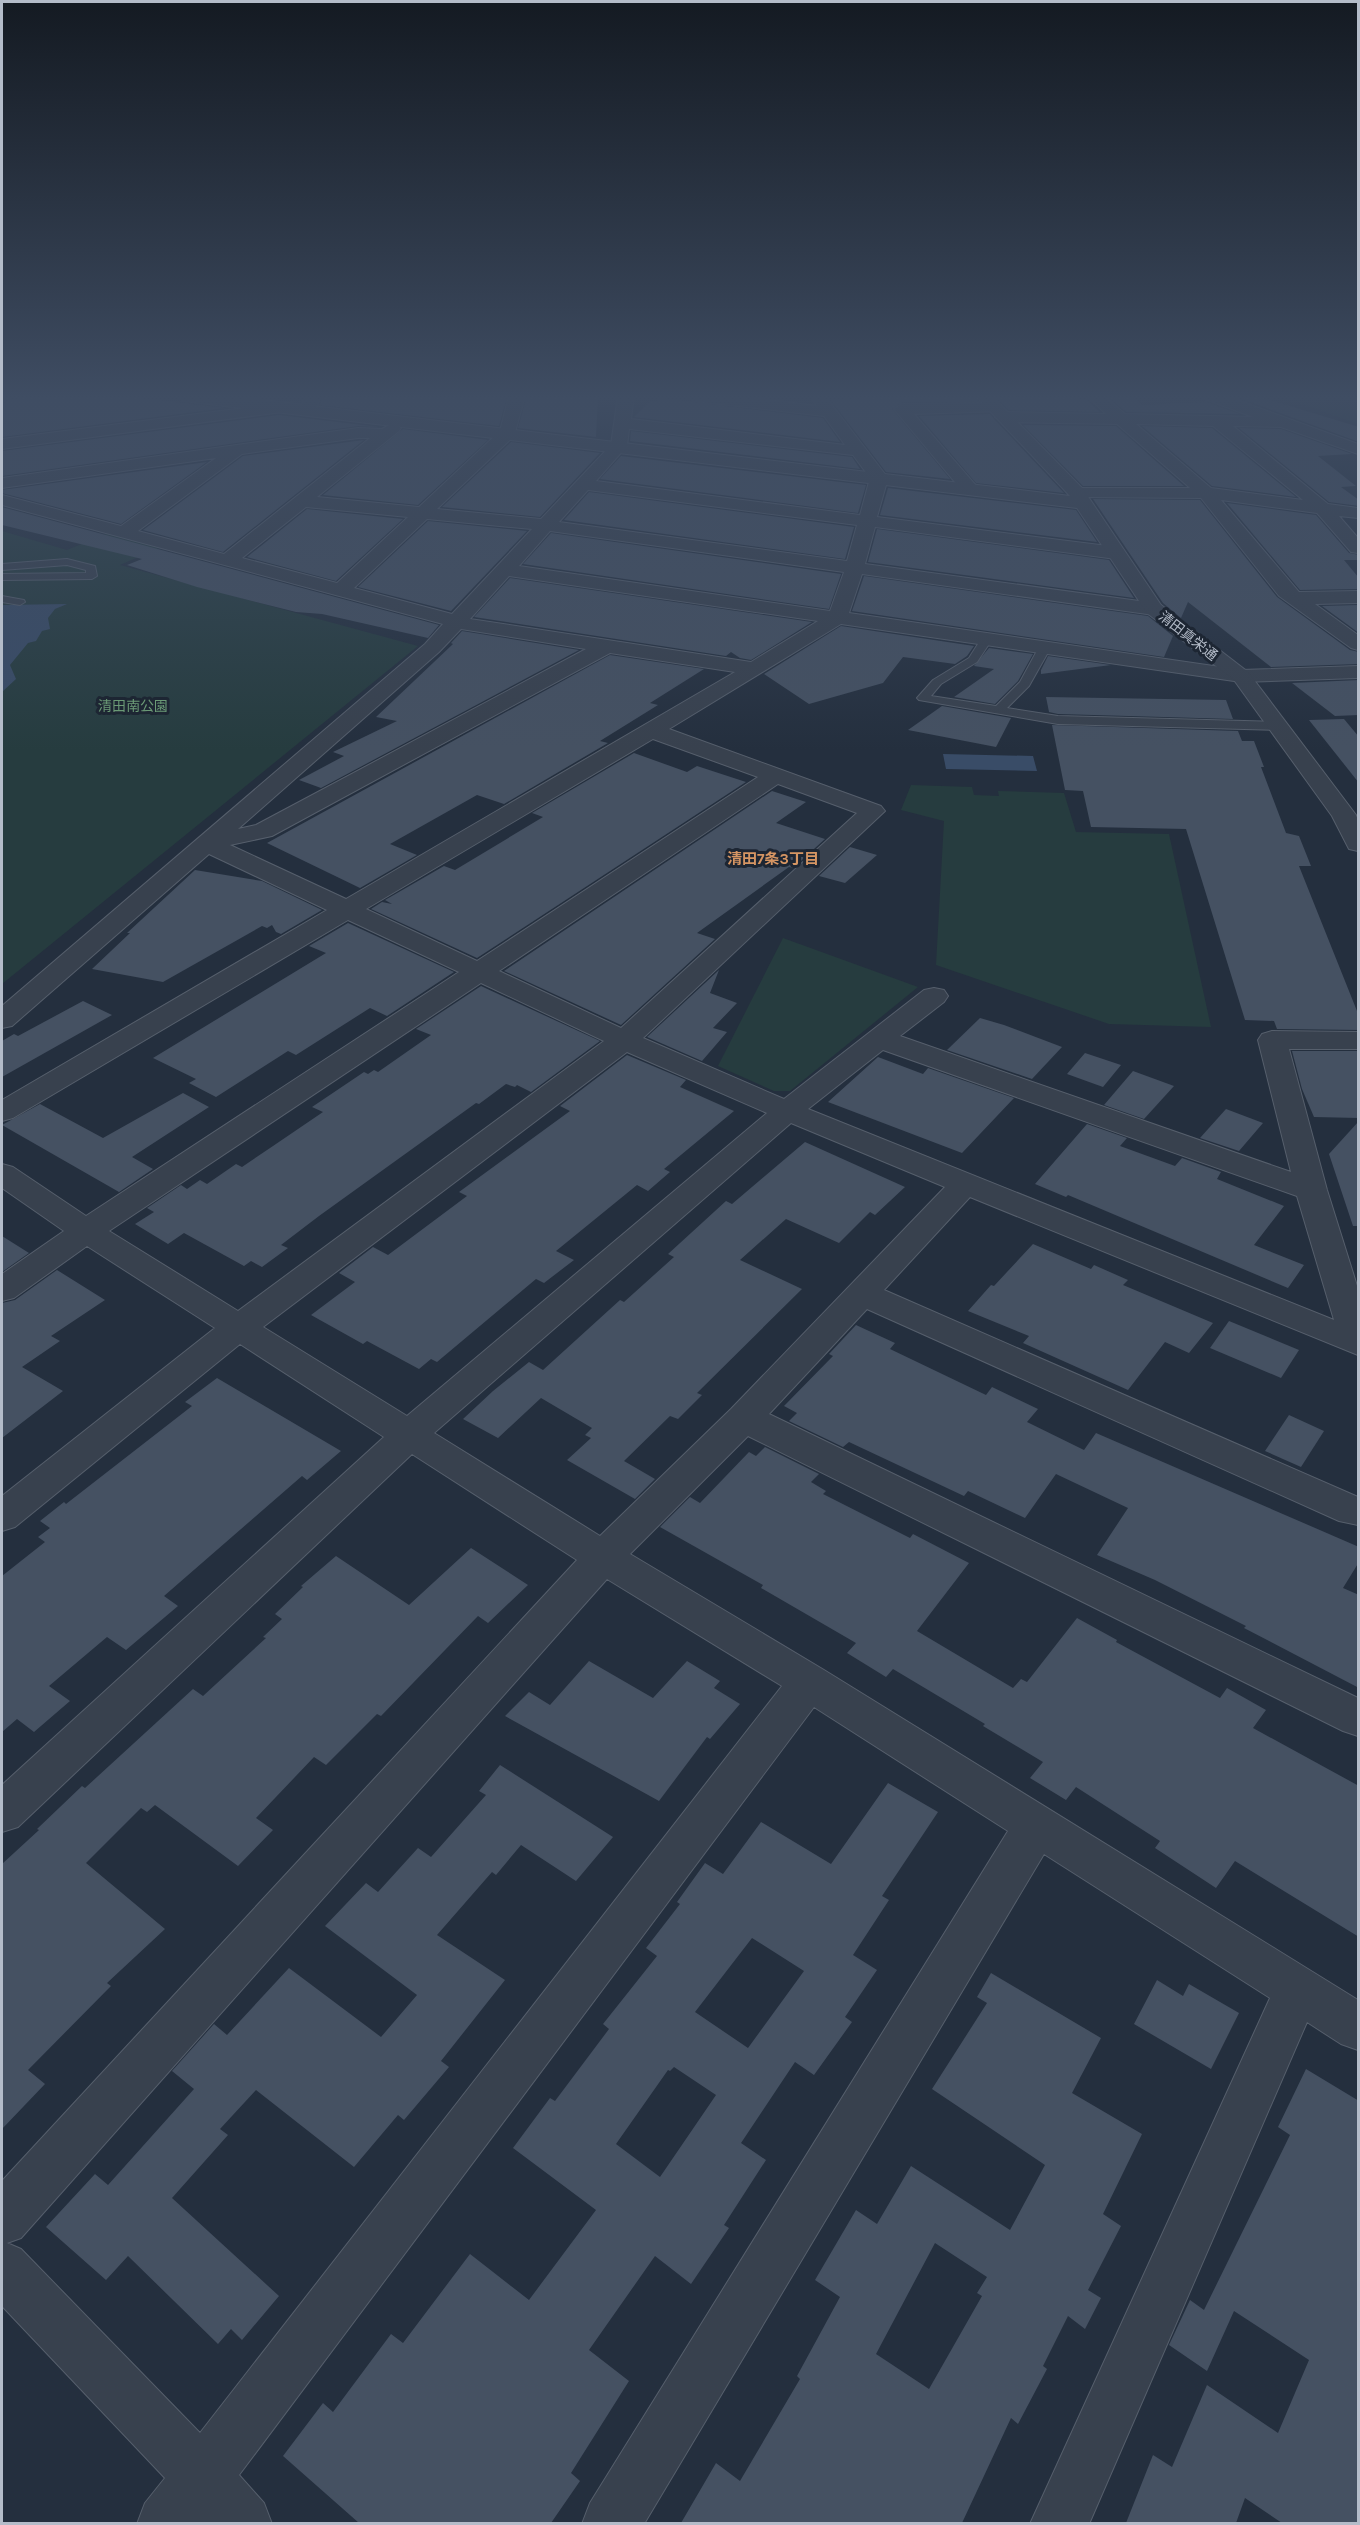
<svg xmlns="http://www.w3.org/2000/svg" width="1360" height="2525" font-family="Karla,'Noto Sans JP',sans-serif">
<rect width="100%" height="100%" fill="#242f3e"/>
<g fill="#263c3f">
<polygon points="1280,396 1358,396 1358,424"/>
<polygon points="2,531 67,550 106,534 159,548 120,565 418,646 2,984"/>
<polygon points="911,785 972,787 974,795 999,796 998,791 1064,793 1076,832 1169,834 1211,1027 1109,1024 936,965 944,821 901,810"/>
<polygon points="783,938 918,987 790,1091 774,1091 718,1066"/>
</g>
<g fill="#394c67">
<polygon points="67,604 55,609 48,618 50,629 42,631 36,641 28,643 10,665 16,679 2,692 3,605"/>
<polygon points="943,754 1033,756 1037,771 946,769"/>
</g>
<g fill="#455162" fill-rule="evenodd">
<polygon points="100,396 133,397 225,408 2,437 2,404 9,400 33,396"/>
<polygon points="323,396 507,396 499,426 320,405"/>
<polygon points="527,396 598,396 596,437 518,428"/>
<polygon points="1075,396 1079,400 1087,400 1100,412 1009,410 996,397"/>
<polygon points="1257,396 1359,427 1359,442 1242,399"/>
<polygon points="906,397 974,397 978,401 902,402 892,409 950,479 886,472 830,399"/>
<polygon points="1134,397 1142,405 1206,402 1240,414 1126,412 1110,398"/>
<polygon points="660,398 823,418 840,442 634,417 650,401 656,402"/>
<polygon points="990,414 994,419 1064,493 976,483 919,416"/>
<polygon points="279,415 379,427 358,426 2,476 2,451"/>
<polygon points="1023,425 1116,426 1184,486 1083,486"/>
<polygon points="1142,426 1212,428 1296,497 1212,486"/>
<polygon points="1239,428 1281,429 1352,454 1318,456 1356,486 1341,487 1359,500 1359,506 1329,502"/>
<polygon points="403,429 488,440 418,505 323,495"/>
<polygon points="631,431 852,457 860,469 630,441"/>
<polygon points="364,440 223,552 143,530 243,456"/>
<polygon points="511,442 600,453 540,517 442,507"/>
<polygon points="621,456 866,485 858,513 600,479"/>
<polygon points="207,462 121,524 2,493 2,490"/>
<polygon points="888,488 1076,510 1097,542 880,515"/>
<polygon points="589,492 854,527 845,559 564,520"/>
<polygon points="1093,499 1200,500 1277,597 1350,650 1359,652 1359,664 1271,667 1188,602 1181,618 1163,603"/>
<polygon points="1227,503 1316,515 1349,553 1359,555 1359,560 1344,560 1359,578 1359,589 1300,590"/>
<polygon points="2,507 439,625 428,638 322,614 296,612 197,587 127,565 142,559 2,525"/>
<polygon points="307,509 403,519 336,581 247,557"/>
<polygon points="428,521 527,531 451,611 358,587"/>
<polygon points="877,529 1109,560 1134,598 868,562"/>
<polygon points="551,533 841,574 829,609 523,564"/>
<polygon points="864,576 1148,616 1173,636 1164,657 852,611"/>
<polygon points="510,578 812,622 751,660 740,658 731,652 726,656 474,617"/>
<polygon points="1358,605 1359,633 1322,606"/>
<polygon points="841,626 974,646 967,656 955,664 903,657 883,683 809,704 764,674"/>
<polygon points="462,631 579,650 321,788 299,780 344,756 333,752 397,721 376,717 453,644 451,643"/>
<polygon points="989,648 1033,654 1018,681 995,704 954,697 994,669 974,666"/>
<polygon points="610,655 704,669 650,703 658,705 600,741 608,743 504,804 477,795 390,844 417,855 360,888 267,843"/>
<polygon points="1048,656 1111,665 1041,674 1041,670"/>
<polygon points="1359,680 1359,715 1335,716 1292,683"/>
<polygon points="1046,697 1226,700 1233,719 1058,714 1049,712"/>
<polygon points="942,706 1011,718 996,747 908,730"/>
<polygon points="1344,719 1359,737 1359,783 1309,720"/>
<polygon points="1052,725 1238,731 1242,741 1254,741 1264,767 1261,767 1286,833 1299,836 1311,866 1299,866 1359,1016 1359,1030 1277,1029 1274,1021 1245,1020 1186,829 1091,827 1083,791 1065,790"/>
<polygon points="634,753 687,772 697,766 746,782 477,958 371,909 382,902 392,904 385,900 444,866 455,870 543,817 532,813"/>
<polygon points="772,791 806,802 776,823 825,839 793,868 789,867 697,933 715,939 621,1025 504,971"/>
<polygon points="850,847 877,855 845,883 819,876"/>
<polygon points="195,870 262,881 322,910 281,934 276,932 272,925 267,928 262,926 163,982 92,969 130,933 127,933"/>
<polygon points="348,923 454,972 387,1016 370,1008 296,1055 288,1051 216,1097 189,1083 196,1079 153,1058 326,953 309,946"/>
<polygon points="719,970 710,993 737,1003 713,1028 727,1032 702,1061 647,1037"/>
<polygon points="481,986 600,1041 531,1092 517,1085 515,1087 506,1084 479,1104 476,1103 319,1216 281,1245 288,1248 262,1267 251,1261 244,1266 184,1233 168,1244 135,1224 154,1212 147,1208 181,1185 187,1189 200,1180 207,1184 236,1164 242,1167 273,1146 323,1112 312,1107 364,1072 368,1074 374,1070 378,1072 431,1035 416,1029"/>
<polygon points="83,1001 112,1015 2,1077 2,1041 14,1034 18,1036"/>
<polygon points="980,1018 1004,1025 1062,1047 1032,1079 947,1050"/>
<polygon points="1292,1051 1359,1051 1359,1118 1314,1117 1302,1089"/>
<polygon points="1085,1053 1121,1065 1103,1087 1067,1074"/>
<polygon points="627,1055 686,1080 680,1087 734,1111 664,1169 670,1172 648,1191 637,1185 556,1251 574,1260 544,1283 536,1279 437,1362 431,1359 419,1369 367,1341 363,1344 311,1315 355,1282 339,1273 373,1247 388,1255 467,1196 459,1192 570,1111 560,1106"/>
<polygon points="878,1057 923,1074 928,1068 1014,1098 962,1153 828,1102"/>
<polygon points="1133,1071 1174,1086 1144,1119 1104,1105"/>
<polygon points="183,1093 209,1107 132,1157 153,1169 119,1192 2,1125 40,1104 103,1138"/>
<polygon points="1226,1109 1263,1123 1239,1151 1200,1138"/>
<polygon points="1359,1121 1359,1226 1353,1226 1329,1154"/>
<polygon points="1087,1124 1127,1138 1120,1146 1175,1166 1182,1158 1221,1172 1217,1179 1284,1206 1254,1245 1304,1265 1288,1288 1068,1195 1066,1197 1035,1184"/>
<polygon points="805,1142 905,1187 875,1215 870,1212 839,1243 786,1219 740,1260 802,1289 697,1393 702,1395 678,1419 670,1416 624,1461 655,1479 635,1499 567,1460 591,1438 585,1435 592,1428 541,1398 498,1438 463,1419 493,1391 529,1362 543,1370 620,1300 624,1302 674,1257 668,1254 726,1201 732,1204"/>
<polygon points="2,1236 29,1253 2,1272"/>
<polygon points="1033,1244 1091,1269 1094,1265 1128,1280 1123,1285 1213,1323 1189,1353 1165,1342 1128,1390 1023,1343 1029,1336 968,1311 991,1285 994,1286"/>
<polygon points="57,1270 105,1300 51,1336 60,1341 22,1367 63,1391 2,1438 2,1303 15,1300"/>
<polygon points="1229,1321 1299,1350 1281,1378 1210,1348"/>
<polygon points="856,1325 895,1343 890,1349 986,1395 992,1387 1038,1409 1027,1422 1084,1450 1096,1433 1359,1547 1359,1562 1343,1588 1359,1595 1359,1688 1244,1628 1246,1626 1155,1580 1097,1555 1128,1508 1056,1474 1025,1518 968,1491 964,1496 849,1442 843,1447 789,1421 797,1413 784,1406 833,1356 829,1354"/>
<polygon points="217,1378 341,1451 307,1480 302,1476 164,1596 178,1606 126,1650 107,1637 49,1686 70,1701 34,1732 17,1719 2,1732 2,1576 45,1542 38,1537 50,1528 40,1521 64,1502 66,1504 192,1406 185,1402"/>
<polygon points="1289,1415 1324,1431 1301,1467 1265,1451"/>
<polygon points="765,1447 819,1474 811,1482 826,1491 823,1494 910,1538 913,1534 969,1563 917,1631 1013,1688 1021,1679 1027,1682 1077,1618 1117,1640 1116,1642 1220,1698 1227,1688 1266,1710 1253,1728 1359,1786 1359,1937 1235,1861 1216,1888 1155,1848 1160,1841 1076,1787 1066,1800 1030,1778 1043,1762 983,1726 985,1724 893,1669 886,1677 847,1653 856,1643 761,1588 763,1585 660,1527 690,1497 700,1503 749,1452 756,1456"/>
<polygon points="471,1548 528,1585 488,1623 478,1616 381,1716 377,1714 326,1765 314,1757 256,1818 273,1830 238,1866 155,1805 147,1812 141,1808 86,1863 165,1929 107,1983 111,1986 28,2070 45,2084 2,2129 2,1864 39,1830 37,1829 82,1786 85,1788 193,1689 203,1696 266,1638 263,1637 282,1619 275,1614 303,1587 301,1586 336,1556 409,1605"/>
<polygon points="589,1661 653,1698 687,1661 720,1681 714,1688 740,1704 710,1739 707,1737 659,1801 505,1716 529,1692 550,1705"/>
<polygon points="500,1765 613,1837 576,1881 521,1845 496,1875 492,1872 437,1935 505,1980 441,2061 449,2067 404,2120 398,2115 354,2167 256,2090 220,2129 228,2135 172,2198 279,2296 242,2340 231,2329 218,2344 128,2256 106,2280 46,2227 95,2174 108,2185 194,2089 172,2071 214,2024 227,2035 289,1968 381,2037 417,1995 325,1926 366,1883 378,1892 418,1848 431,1857 486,1795 479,1791"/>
<path d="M888 1783 938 1812 882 1896 889 1900 853 1955 877 1970 845 2017 852 2022 814 2075 795 2062 741 2143 766 2160 724 2225 729 2228 691 2284 655 2256 589 2350 629 2381 571 2473 580 2481 551 2523H359L283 2456 323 2403 333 2412 391 2334 403 2343 470 2254 529 2300 596 2210 513 2148 550 2098 555 2101 609 2029 603 2024 657 1956 646 1948 680 1904 677 1902 705 1863 723 1874 761 1822 831 1864ZM752 1938 804 1971 748 2048 695 2012ZM674 2067 716 2095 660 2177 616 2144 668 2070 670 2071Z"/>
<path d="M991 1973 1101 2038 1072 2093 1142 2134 1103 2214 1121 2226 1088 2290 1101 2298 1085 2329 1068 2316 1043 2366 1047 2369 1018 2424 1011 2418 962 2523H681L716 2463 740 2481 800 2379 797 2376 840 2297 815 2280 856 2210 877 2224 911 2166 1010 2230 1045 2165 932 2089 987 2003 977 1997ZM935 2243 987 2277 977 2293 982 2296 929 2389 876 2354Z"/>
<polygon points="1157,1980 1183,1996 1189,1984 1239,2013 1211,2069 1134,2024"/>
<polygon points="1306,2069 1359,2101 1359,2523 1282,2523 1245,2498 1236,2523 1126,2523 1153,2455 1172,2467 1207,2385 1278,2433 1309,2360 1234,2311 1207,2371 1169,2345 1190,2300 1204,2310 1290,2135 1278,2127"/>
</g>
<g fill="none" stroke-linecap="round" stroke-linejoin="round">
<defs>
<g id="service">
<polygon points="67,559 95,566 97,576 92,579 2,580 2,574 86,573 86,570 67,565 2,570 2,564"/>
<polygon points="2,596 24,600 25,602 20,605 2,602"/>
<polygon points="987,635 993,638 977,662 941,684 931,696 996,706 1020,682 1039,647 1045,644 1051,647 1029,686 1007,708 1058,716 1278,722 1284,726 1278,730 1058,724 919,700 917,698 933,680 969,658 983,636"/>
</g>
<g id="minor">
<polygon points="2,396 11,396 2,402"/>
<polygon points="305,396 321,396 314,413 308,415 300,410"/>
<path d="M509 396H525L514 436 437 509 541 519 611 445 618 396H634L631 419 845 445 824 416 694 401 687 396H736L817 406 810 396H825L888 478 877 517 1116 547 1123 549 1125 553 1123 557 1116 559 875 527 865 564 1154 603 1161 605 1164 609 1161 613 1154 615 862 574 849 613 1241 670 1358 666V678L1241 682 841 624 669 729 881 806 885 811 643 1038 784 1099 924 990 934 988 944 990 948 996 944 1002 900 1036 1291 1172 1258 1040 1262 1034 1272 1031 1358 1032V1049H1289L1327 1190 1358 1289V1355L970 1197 884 1290 1358 1497V1525L1339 1521 867 1309 769 1414 1358 1698V1736L1343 1731 748 1436 630 1554 824 1670 1358 2000V2050L1341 2044 1307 2022 1089 2524H1030L1270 1998 1044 1854 644 2524H582L590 2503 1008 1831 814 1707 239 2475 264 2503 272 2524H137L145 2503 165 2478 2 2306V2181L577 1560 412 1454 18 1827 2 1832V1785L384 1437 240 1344 15 1527 2 1531V1496L215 1328 87 1246 14 1298 2 1301V1274L64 1231 2 1188V1164L13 1167 86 1216 459 972 348 920 13 1118 2 1121V1100L327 910 209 854 12 1026 2 1028V1006L425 644 443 624 2 505V495L121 526 216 458 2 488V478L358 428 382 429 393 423 401 428 399 431 317 497 419 507 500 431ZM629 429 853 455 870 478 860 515 596 481 627 446ZM358 438H370L224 554 138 531 242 454ZM588 490 857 525 847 561 559 522ZM306 507 408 517 337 583 242 558ZM427 519 532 529 452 614 354 588ZM550 531 844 572 830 611 519 566ZM509 576 818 621 751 662 470 619ZM461 629 586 649 256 825 238 829 439 652ZM610 653 735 672 346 899 230 845 272 836ZM653 739 758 777 477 961 366 909ZM778 784 857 813 621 1028 499 971ZM481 983 604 1041 238 1311 109 1231ZM883 1050 1297 1196 1334 1320 808 1109ZM627 1052 767 1113 407 1416 263 1327ZM791 1123 945 1187 731 1409 600 1536 434 1433ZM607 1579 782 1686 200 2433 21 2249 7 2243 21 2238Z"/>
<path d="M1087 396H1104L1125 414 1253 417 1205 399 1203 396H1226L1358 444V454L1281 427 1233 426 1328 504 1358 508V518L1339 516 1358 538V553L1351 552 1317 513 1221 500 1299 592 1358 591V603L1315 604 1358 635V650L1351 648 1279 596 1201 498 1071 497 1068 493 1071 489 1077 488H1190L1117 424 1003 422 995 417 1003 412 1106 414ZM1136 424 1213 426 1303 500 1211 488Z"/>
<polygon points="283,403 291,408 289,411 2,449 2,439"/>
<polygon points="995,403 1001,405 1003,408 1001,411 914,414 979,489 976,493 964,493 894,409 902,404"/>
</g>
<polygon id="tertiary" points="177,396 228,396 1070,496 976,396 992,396 1083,489 1161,605 1248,672 1356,815 1358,820 1358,851 1349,849 1332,816 1234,680 1147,613 1077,508 184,401"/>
</defs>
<use href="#service" stroke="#565f6c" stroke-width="2"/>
<use href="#minor" stroke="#565f6c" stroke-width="2"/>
<use href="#tertiary" stroke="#565f6c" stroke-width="2"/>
<use href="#service" fill="#38414e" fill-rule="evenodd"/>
<use href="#minor" fill="#38414e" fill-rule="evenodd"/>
<use href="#tertiary" fill="#38414e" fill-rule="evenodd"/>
</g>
<linearGradient id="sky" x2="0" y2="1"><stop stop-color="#141a22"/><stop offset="0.53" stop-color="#3f4d63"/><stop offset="1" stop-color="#3f4d63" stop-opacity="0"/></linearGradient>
<rect width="1360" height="750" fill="url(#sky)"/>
<g text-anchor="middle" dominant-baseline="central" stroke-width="6" stroke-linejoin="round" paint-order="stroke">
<g font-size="14" fill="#b4bcc9" stroke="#1d2633">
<text transform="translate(1188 636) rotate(38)">清田真栄通</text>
</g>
<g font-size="14" fill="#6b9a76" stroke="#1d2633">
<text x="133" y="706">清田南公園</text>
</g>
<g font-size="15" font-weight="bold" fill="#d59563" stroke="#1d2633">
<text x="773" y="859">清田7条3丁目</text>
</g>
</g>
<rect width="1360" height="2525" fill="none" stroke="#b4bcc9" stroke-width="6"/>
</svg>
